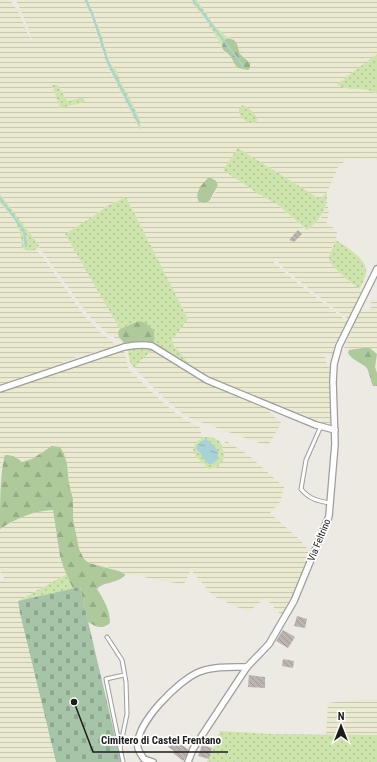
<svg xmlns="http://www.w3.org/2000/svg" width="377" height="762" font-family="'Roboto Condensed',sans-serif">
<defs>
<pattern id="farmland-rules" width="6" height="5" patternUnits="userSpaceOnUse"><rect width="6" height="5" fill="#ebead0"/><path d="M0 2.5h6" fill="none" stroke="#c9c8b2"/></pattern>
<pattern id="grass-dots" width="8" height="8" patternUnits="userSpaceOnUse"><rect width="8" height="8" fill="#cee4ad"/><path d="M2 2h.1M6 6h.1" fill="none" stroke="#b0c394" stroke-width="1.8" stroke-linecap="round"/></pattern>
<pattern id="forest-firs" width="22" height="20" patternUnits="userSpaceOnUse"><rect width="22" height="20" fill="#aeca9b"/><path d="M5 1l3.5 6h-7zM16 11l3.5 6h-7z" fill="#95ad85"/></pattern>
<pattern id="cemetery-stones" width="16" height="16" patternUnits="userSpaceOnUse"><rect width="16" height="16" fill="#a6c4a8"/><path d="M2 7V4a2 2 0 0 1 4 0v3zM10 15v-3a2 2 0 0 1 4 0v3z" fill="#8ea890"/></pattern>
<pattern id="water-ripples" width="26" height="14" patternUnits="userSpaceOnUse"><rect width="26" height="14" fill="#a7d2d8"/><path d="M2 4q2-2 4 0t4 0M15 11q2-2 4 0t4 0" fill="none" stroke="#8fb4b9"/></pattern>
<pattern id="building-back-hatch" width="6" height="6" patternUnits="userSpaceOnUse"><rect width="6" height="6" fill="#bdb4b0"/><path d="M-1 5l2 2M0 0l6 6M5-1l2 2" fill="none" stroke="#a29a97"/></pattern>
</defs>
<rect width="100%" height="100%" fill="#ede9e3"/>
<g fill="url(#farmland-rules)" fill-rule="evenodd">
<path d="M0 0H10L19 13 26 30 33 43 27 25 16 0H84L92 17 107 64 140 129 129 96 120 81 117 71 109 62 101 33 87 0H194L193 3 204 17 217 36 224 52 230 55 238 68 243 70 245 58 240 54 234 40 223 34 214 25 197 0H377V54L343 88 366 89 377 94V160L351 158 339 165 327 192 321 200 238 148 257 193 278 205 306 230 321 218 327 200 329 215 326 222 337 231 336 240 331 249 330 263 345 278 364 292 349 320 284 269 279 263 277 258 273 262 295 281 348 322 334 358 324 353 326 362 331 370 330 422 329 424 318 423 306 416 235 389 190 368 183 356 173 344 172 340 188 319 126 197 107 206 95 215 120 329 118 332 119 337 124 343 108 334 89 316 0 194ZM52 85 61 89 67 101 82 98 60 108ZM209 177 215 180 217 190 209 202 206 203 200 202Z"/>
<polygon points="0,203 14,219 20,232 20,241 29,251 36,250 43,257 83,314 100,332 117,346 79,356 23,379 0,387"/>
<polygon points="369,300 377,300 377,349 363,348 349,350 344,348 360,311 365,312 371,308 371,303"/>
<polygon points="155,349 186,372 200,380 261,404 281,423 268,446 192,419 184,415 166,400 134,368 143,358"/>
<polygon points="117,350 124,351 129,370 152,392 175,413 187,421 199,426 201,433 204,437 200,439 196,457 209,469 217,467 223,461 224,453 222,446 226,441 247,454 284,487 280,502 270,513 301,541 312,554 282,616 265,598 248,612 213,596 191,570 184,584 161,581 135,575 125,575 122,571 89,563 84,559 78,549 73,519 73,499 69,484 67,464 42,452 32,459 22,462 16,457 2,460 0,473 0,392"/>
<polygon points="53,510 60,556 63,566 67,574 18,601 56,762 0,762 0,580 4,578 0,571 0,529 24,516 40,511"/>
<polygon points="362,699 377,699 377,735 326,735 328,703"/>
</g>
<g fill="url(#grass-dots)" fill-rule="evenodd">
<polygon points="84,0 87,0 101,33 109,62 117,71 120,81 129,96 140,120 141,127 140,130 107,64 92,17"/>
<polygon points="194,0 197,0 214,25 228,38 224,41 222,46 204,17 192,3"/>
<path d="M377 54V94C364 85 348 93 337 84Z"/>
<polygon points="52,85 58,85 67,101 80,98 84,99 85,102 60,108"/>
<path d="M243 105 250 109 257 117V121C249 127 243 120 239 113V108Z"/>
<path d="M238 148 320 199 327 192C327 210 321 219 307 230L278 205 257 193 223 170Z"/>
<polygon points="0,194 39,245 36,250 29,251 22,248 20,232 14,219 0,203"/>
<polygon points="126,197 188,319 172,340 173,344 183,356 190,368 154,343 154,337 139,321 120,329 65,234 95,215 107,206"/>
<path d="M336 240C345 246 367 259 366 271 366 277 362 283 360 289L345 278 330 263 329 256Z"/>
<polygon points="142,345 155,349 143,358 134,368 130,362 127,347"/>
<path d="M204 437H211L220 441C221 445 224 450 224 454 225 463 216 469 209 469L196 457 193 449 196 442ZM206 439 216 448 219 456C216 461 214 464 208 464L196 448Z"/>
<polygon points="67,574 73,589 18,601"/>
<polygon points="220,731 271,734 377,735 377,762 207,762"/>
</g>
<g fill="url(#forest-firs)">
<path d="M228 38 234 40 237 44 240 54 250 63V68L248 70 238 68C234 65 234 61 231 57 226 50 220 52 223 41Z"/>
<path d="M209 177C222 183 218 186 212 195 211 198 210 202 206 203 205 203 200 202 199 202 194 192 202 184 209 177Z"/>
<polygon points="139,321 146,323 154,331 154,343 143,341 124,343 119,337 118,332 120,329"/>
<path d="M363 348H370L377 354 375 367 377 373V386H373C370 380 370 372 366 367 360 362 352 360 348 353L349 350Z"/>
<path d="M52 446 60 447 64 454 67 464 69 484 73 499V519L79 549 84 559 89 563 122 572 125 575C118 584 104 581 97 589 104 600 110 610 110 623 101 630 97 627 88 622L80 587 73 589 63 566 60 556 53 510C33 511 17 518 0 529 0 511 0 469 5 455 13 455 16 457 22 462L32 459Z"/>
</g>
<polygon fill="url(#cemetery-stones)" points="80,587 121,762 56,762 20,613 18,601"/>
<path fill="url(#water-ripples)" d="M206 439C213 444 220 450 218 459L212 464H208L196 448 200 442Z"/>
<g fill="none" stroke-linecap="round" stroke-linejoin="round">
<g stroke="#a7d2d8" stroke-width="2">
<polyline points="86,0 92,13 108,62 139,123"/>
<polyline points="193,0 243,66"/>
<polyline points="0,198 24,231 26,246"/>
</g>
</g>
<g fill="url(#building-back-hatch)">
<polygon points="298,230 302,234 294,242 289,240"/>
<polygon points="297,616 307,619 305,628 294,626"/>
<polygon points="283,630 295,637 288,648 276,641"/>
<polygon points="283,659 294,661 293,668 282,666"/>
<polygon points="249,675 265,677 265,688 248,687"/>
<polygon points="186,734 188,739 181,744 190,751 183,761 173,753 174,751 168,747 173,741 175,742 180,736"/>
<polygon points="202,745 212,748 209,759 198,756"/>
</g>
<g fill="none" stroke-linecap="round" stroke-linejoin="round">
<defs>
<g id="lane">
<path d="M321 426 306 460 301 489C309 499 318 501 330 503"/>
<polyline points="107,637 122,660 126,682 127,714 120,748"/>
<polyline points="123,762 106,679 124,675"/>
</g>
<g id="street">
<path d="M0 389 124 347C134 345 142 344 152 346L207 380 316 425 335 430"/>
<path d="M153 762 144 759C142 756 139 752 138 748 134 724 179 680 199 672 214 666 231 667 247 667"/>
<polyline points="188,762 193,749 247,667 269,644 294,601 329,516 335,444 333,382 334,364 339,346 377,269"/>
</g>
</defs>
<use href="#lane" stroke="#9e9e9e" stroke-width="5"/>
<use href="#street" stroke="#9e9e9e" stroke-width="8"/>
<use href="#lane" stroke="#fff" stroke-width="3"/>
<use href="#street" stroke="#fff" stroke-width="5.5"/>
</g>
<g text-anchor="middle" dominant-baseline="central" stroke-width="3.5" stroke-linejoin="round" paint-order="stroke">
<g font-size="10" fill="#1d1d1d" stroke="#fff">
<text transform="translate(319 540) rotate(-68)">Via Feltrino</text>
</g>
</g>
<path fill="none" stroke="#1d1d1d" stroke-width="1.5" d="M74 702L93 752H228"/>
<circle fill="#1d1d1d" stroke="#fff" stroke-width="1.5" cx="74" cy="702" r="4"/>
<g font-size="11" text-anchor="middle" font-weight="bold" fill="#1d1d1d" stroke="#fff" stroke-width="3.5" stroke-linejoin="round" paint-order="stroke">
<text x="161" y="744">Cimitero di Castel Frentano</text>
</g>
<g transform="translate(341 726)" stroke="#ffffff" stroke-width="3" paint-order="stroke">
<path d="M0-3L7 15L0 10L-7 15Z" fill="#1d1d1d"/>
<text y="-6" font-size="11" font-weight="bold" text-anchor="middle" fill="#1d1d1d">N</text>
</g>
</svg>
